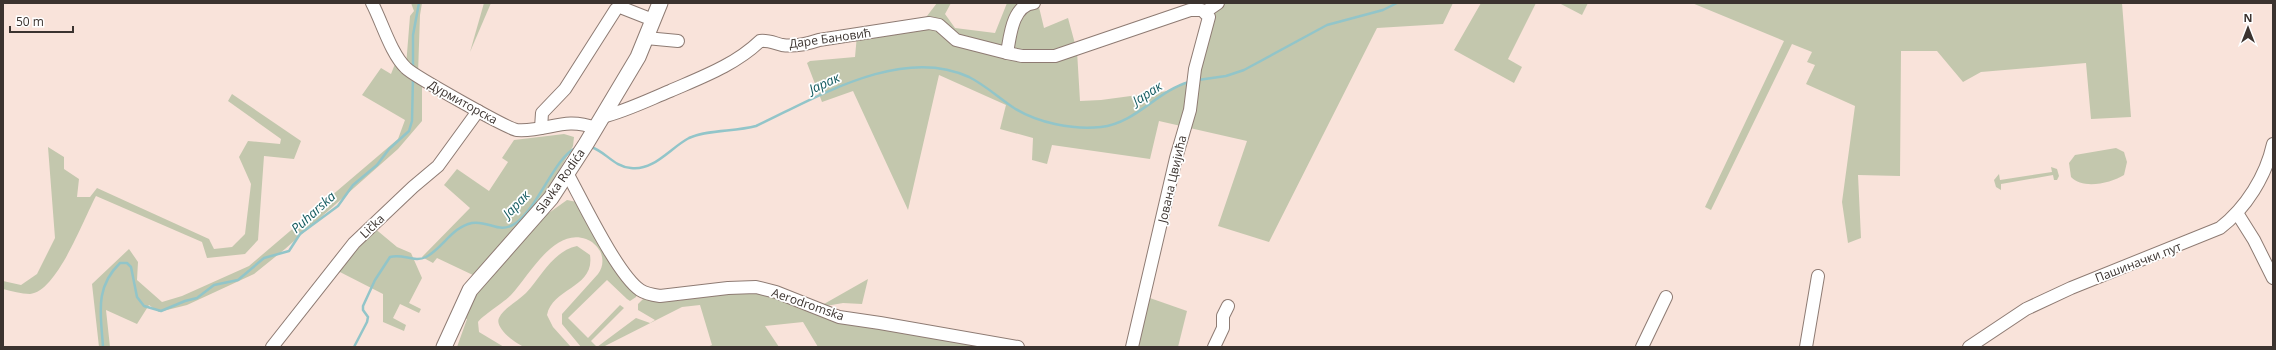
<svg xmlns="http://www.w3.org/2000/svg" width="2276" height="350" font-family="'Open Sans',sans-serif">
<rect width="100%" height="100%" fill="#f9e3da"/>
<g fill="#c3c7ad">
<polygon points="411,3 422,3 420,15 418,74 406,66 410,16 414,11"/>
<polygon points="484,3 491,3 470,52"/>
<polygon points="937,3 951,3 945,14 955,28 995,33 1007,3 1038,3 1044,28 1068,18 1077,51 1080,101 1101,100 1168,91 1198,77 1215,10 1221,3 1453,3 1443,24 1377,28 1269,242 1218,226 1247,141 1159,121 1150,159 1052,145 1047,164 1032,160 1033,138 1000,129 1006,105 939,75 908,210 853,91 822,102 807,63 810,61 855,57 857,35 917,24 927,16"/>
<polygon points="1481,3 1536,3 1508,59 1522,67 1514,83 1454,50"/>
<polygon points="1559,3 1588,3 1582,15"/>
<polygon points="1692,3 2122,3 2131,117 2091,119 2086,63 1981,72 1963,82 1937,51 1901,51 1900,176 1858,175 1861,238 1848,243 1842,202 1855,106 1806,84 1815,65 1807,62 1812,52 1792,44 1711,210 1705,207 1784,41"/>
<polygon points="395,64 404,75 422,86 422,121 398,149 285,249 254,274 187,305 159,312 149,305 137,324 106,310 110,347 99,347 92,284 129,249 138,262 137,280 162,302 182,296 249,266 398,139 405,120 362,95 381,68 391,74"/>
<path d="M232 94 301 141 294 159 264 156 258 240 245 254 207 258 202 242 96 196C84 218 57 292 30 294 21 294 12 291 3 289V281L21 285 37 274 55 238 48 147 64 157V169L79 179 77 197H90L97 188 209 239 214 249 232 247 245 234 251 184 239 157 248 141 280 144 281 139 228 101Z"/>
<polygon points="564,134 574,137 573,146 546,194 475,276 437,258 433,263 422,257 470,208 444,185 457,169 489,191 508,162 502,158 514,140"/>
<path d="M2116 148 2124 152 2127 162 2124 175C2111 183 2083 190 2071 177L2069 163 2075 155Z"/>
<polygon points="2051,167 2057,169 2059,176 2057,180 2054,180 2053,175 2001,184 2001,190 1996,187 1994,180 1999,174 2000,180 2052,172"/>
<path d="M567 200 577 202 637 294 636 297 630 301 627 299 607 280 568 318 588 338 620 305 624 308 591 341 597 347H581L562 324V314L598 274C603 267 604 259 600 251 597 246 592 241 586 239 554 227 529 276 511 295 503 303 483 315 478 322L479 332 504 347H457L467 319 464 318 474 293 546 215Z"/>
<polygon points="373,227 397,247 411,253 422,278 409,303 421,309 419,313 400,304 393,318 406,325 404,331 383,322 383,294 336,270"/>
<path d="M577 246 590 255C595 288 553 287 547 315L553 327 571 347C559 347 537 350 525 347 517 345 494 328 499 318 504 308 518 301 526 293 541 277 553 251 577 246Z"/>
<polygon points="868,279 862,304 843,303 826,306 824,304"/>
<polygon points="733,291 773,294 824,316 997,347 818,347 803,322 765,326 779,347 707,347 712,345 700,305 682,307 603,347 597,347 636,318 650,323 655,320 638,310 638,304 644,298 677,301"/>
<polygon points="1147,297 1187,311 1178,347 1134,347"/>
</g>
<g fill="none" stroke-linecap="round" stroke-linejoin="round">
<g stroke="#92c5c9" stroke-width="2.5">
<polyline points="413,68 413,35 419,3"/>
<polyline points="1198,80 1226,76 1244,70 1327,25 1383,10 1397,3"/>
<path d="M591 147C605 151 614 167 631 168 654 171 670 148 689 138 709 129 734 132 756 126 816 98 901 45 969 77 985 85 999 98 1014 108 1038 123 1073 130 1101 127 1136 123 1157 91 1189 82"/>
<path d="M103 347C101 315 94 288 120 263H127L131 267 137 297 144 306 161 311 185 301 197 298 214 285 238 280 264 258 289 251 300 234 338 206 353 185 377 165 389 149 409 131 412 121 413 77"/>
<path d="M354 347 367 322 368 317 363 310V306L375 280 390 257C403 253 414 263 426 257 443 248 452 227 472 223 489 220 499 235 516 223 539 206 555 157 576 148"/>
</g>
<defs>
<g id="minor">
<path d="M372 3C382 22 391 54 406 68 414 76 508 129 517 130 548 132 564 116 595 128"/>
<polyline points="1205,12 1218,3"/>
<polyline points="646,38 678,41"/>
<polyline points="1007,53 1022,56 1055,56 1190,10 1202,10 1209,17 1195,69 1190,110 1176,158 1132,347"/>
<path d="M602 117C626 111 648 100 670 91 702 77 735 65 760 41 768 40 774 43 782 45 794 47 807 44 819 40L929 23 939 25 956 40 1007 53C1010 37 1012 5 1034 3"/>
<polyline points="541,128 542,113 565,89 616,9 620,7 653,20"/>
<path d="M567 173C582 200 617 274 640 290 646 294 653 295 660 296L728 288 756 287 776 292 839 317 880 323 1018 347"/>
<polyline points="2237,213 2254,240 2273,278"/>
<polyline points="272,347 354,243 413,187 438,166 478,111"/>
<polyline points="1214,347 1223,328 1223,316 1228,306"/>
<polyline points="1642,347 1666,297"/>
<polyline points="1806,347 1818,276"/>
<path d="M1969 347 2026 309 2071 288 2220 228C2246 208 2266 176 2273 144"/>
</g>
<polyline id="major" points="444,347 470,290 551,198 586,144 638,57 660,3"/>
</defs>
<use href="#minor" stroke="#8e7b73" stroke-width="14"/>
<use href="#major" stroke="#8e7b73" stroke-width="17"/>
<use href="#minor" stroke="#fff" stroke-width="12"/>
<use href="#major" stroke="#fff" stroke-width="15"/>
</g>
<g text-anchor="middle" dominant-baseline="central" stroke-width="3.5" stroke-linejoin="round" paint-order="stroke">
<g font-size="12" fill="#3b332f" stroke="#fff">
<text transform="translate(830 38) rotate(-8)">Даре Бановић</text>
<text transform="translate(463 102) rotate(29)">Дурмиторска</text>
<text transform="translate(1172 179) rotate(-77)">Јована Цвијића</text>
<text transform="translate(560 181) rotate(-55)">Slavka Rodića</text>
<text transform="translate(372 226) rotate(-44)">Lička</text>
<text transform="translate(2138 262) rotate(-21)">Пашиначки пут</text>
<text transform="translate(808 304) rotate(19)">Aerodromska</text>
</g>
<g font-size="13" font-style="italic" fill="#145b60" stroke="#fff">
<text transform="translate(824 83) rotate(-25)">Јарак</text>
<text transform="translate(1147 93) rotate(-33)">Јарак</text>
<text transform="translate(516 204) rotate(-46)">Јарак</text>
<text transform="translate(313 212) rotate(-42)">Puharska</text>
</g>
</g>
<rect width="2276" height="350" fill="none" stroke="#3b332f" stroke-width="8"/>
<g transform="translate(2248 28)" stroke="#ffffff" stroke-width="3" paint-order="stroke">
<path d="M0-3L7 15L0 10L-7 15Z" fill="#3b332f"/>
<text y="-6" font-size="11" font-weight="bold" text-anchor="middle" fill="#3b332f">N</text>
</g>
<path d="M10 26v6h63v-6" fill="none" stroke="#3b332f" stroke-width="2"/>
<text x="16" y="26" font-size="12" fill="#3b332f" stroke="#ffffff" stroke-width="3" paint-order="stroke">50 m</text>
</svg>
